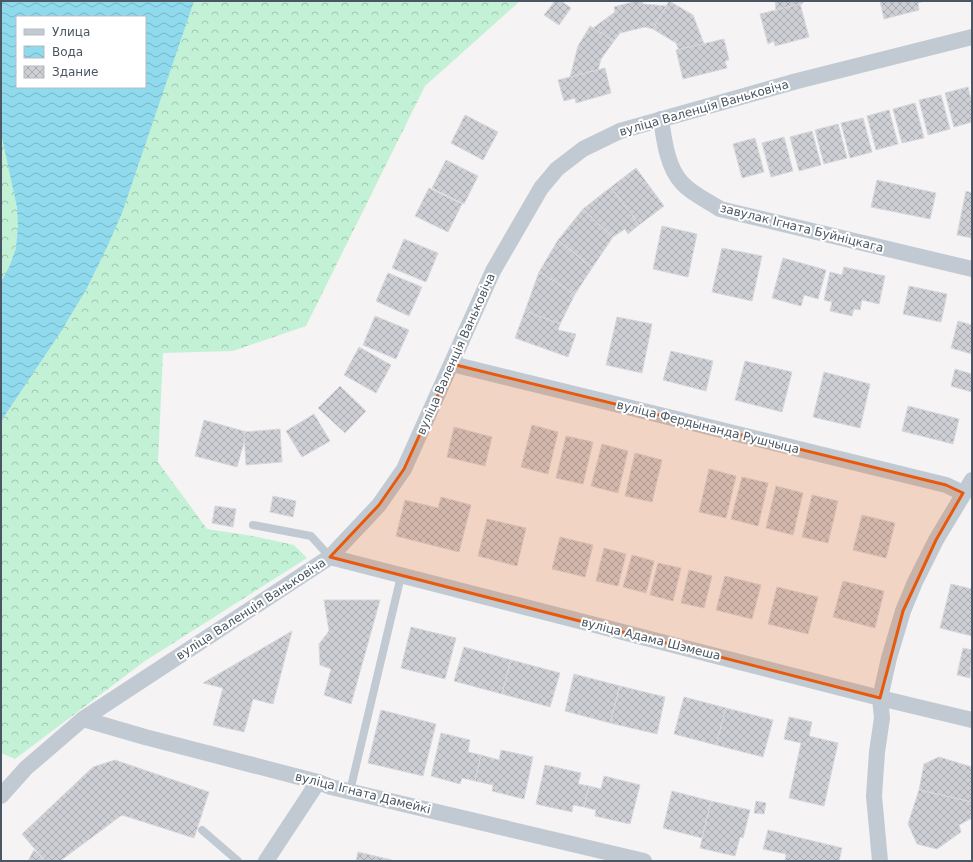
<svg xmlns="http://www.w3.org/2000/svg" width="973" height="862" font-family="'DejaVu Sans',sans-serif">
<defs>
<pattern id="forest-crowns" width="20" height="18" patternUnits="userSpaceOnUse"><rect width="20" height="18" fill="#c3f1d5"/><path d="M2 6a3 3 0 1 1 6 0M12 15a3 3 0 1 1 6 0" fill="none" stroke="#a0c6b0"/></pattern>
<pattern id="water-waves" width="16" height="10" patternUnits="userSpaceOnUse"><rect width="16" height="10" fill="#90daee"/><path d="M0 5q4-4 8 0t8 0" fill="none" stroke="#78b4c4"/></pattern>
<pattern id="building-cross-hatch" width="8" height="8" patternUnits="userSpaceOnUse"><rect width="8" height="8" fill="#cdcfd5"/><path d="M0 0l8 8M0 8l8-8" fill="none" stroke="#a8abb0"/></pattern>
</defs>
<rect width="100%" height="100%" fill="#f5f3f3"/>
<path fill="url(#forest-crowns)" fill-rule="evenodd" d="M1 1H520L425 86 306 326 233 351 163 353 158 462 207 529 253 536 294 545 307 558 145 661 15 759 1 753ZM17 17H145V87H17Z"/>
<path fill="url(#water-waves)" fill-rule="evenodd" d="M1 1H194L122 213 107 247 87 288 60 333 1 421V282L10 265 16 248 18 227 17 207 1 133ZM17 17H145V87H17Z"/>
<g fill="url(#building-cross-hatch)" stroke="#d7d9de">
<polygon points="555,1 561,1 571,8 559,25 544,15"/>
<polygon points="636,1 642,1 643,4 667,6 653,29 645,27 620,33 614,41 593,28 615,12 614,7"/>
<polygon points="669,1 693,15 704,44 679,50 676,43 653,29"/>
<polygon points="775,1 804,1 802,4 776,10"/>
<polygon points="880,1 924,1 918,3 919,10 884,19"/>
<polygon points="800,4 809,37 775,46 774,41 768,44 760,14"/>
<polygon points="590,26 614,41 601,59 598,70 570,77 578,46"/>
<polygon points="724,39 729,60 725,61 727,68 683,79 676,50"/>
<polygon points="605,68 611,93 576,103 575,98 564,101 558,80"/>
<polygon points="968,87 972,104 972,122 954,127 945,93"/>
<polygon points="941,95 950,129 928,135 919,100"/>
<polygon points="915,103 924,138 902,143 893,109"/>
<polygon points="889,110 898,144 876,150 867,116"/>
<polygon points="465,115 498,132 483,160 451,143"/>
<polygon points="863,118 872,152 850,158 841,123"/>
<polygon points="838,124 847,158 824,164 815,130"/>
<polygon points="812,131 821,165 799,171 790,137"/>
<polygon points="784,137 793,171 771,177 762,143"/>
<polygon points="755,138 764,172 742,178 733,144"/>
<polygon points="446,160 478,176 464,204 432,188"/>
<polygon points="636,168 664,206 639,225 611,187"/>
<polygon points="877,180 936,193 930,219 871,207"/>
<polygon points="611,187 639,225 628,234 625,229 613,237 583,209"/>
<polygon points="429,188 462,204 448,232 415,216"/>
<polygon points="966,191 972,193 972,238 957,235"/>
<polygon points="583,209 613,237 592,268 558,240"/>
<polygon points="662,226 697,234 688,277 653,269"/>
<polygon points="404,239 438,253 426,282 392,268"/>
<polygon points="558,240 592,268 575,294 539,272"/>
<polygon points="722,248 762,256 752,301 712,292"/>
<polygon points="783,258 826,270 818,299 804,295 801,306 772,298"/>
<polygon points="844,267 885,276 879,304 862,300 860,310 854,309 852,316 830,311 832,302 824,300 830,272 842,275"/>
<polygon points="539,272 575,294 560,324 525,311"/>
<polygon points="388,273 422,287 409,316 376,301"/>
<polygon points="909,286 947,294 941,322 903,314"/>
<polygon points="525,311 560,324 558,330 576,334 568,357 515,338"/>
<polygon points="375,316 409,330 396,359 363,345"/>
<polygon points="617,317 652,324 642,373 606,365"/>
<polygon points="958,321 972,325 972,354 951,348"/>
<polygon points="359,347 391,365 376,393 344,375"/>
<polygon points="671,351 713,361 706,391 663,380"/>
<polygon points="745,361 792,372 782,412 735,400"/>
<polygon points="955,369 972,374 972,392 951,386"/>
<polygon points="824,372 870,384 860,428 813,417"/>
<polygon points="340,386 366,411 345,433 318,408"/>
<polygon points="908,406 959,419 953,444 902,431"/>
<polygon points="314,414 330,441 302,457 286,431"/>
<polygon points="204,420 247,432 237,467 195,456"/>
<polygon points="532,425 558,432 548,474 521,467"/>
<polygon points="454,427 492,437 485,466 447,457"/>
<polygon points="280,429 282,462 246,465 244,432"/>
<polygon points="566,436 593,442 583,484 556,478"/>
<polygon points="602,444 628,451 618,493 591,486"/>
<polygon points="635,453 662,460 652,502 625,496"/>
<polygon points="709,469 736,476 726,518 699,512"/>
<polygon points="742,477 768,483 758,526 731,519"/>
<polygon points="776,486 803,493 793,535 766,528"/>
<polygon points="812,495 838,501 828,543 802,537"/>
<polygon points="273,496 296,501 293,517 270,512"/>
<polygon points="441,497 471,505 459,552 396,536 405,500 438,508"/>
<polygon points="215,506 236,509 233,527 212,523"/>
<polygon points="862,515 895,523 886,558 853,550"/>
<polygon points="487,519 526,528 517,566 478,556"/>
<polygon points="560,537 593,545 585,577 552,569"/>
<polygon points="604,548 626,554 618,586 596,581"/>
<polygon points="632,555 654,561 646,593 623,587"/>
<polygon points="658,563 681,568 673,601 650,595"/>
<polygon points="689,570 712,576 704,608 681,603"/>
<polygon points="725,576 761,585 752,619 716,610"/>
<polygon points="843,581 884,591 875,628 833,617"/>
<polygon points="951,584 972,589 972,636 940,628"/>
<polygon points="777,587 818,597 808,634 768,624"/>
<polygon points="324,600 380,600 351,704 324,695 331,669 320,665 319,644 329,631"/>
<polygon points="411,627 456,638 445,679 401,668"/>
<polygon points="292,631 273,704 253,699 244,732 213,725 223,688 203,683"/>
<polygon points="464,647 511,660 502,694 454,681"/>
<polygon points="963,648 972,650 970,678 957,675"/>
<polygon points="511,660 560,673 550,707 502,694"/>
<polygon points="574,674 620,686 610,723 565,711"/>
<polygon points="620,686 665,697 657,734 610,723"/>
<polygon points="684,697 726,708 716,745 674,734"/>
<polygon points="726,708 773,720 763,757 716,745"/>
<polygon points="381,710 436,724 423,776 368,763"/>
<polygon points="789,717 812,722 809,736 838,743 824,806 789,798 801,743 784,739"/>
<polygon points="441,733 470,740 468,752 481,755 475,781 462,778 460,784 431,776"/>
<polygon points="501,750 533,757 524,799 492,791 493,785 475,781 481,755 499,760"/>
<polygon points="939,757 972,767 972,802 919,790 924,764"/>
<polygon points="115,760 209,792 194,838 122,815 60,861 45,861 22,834 93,767"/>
<polygon points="545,765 581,773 578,784 589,786 584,807 573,805 572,812 536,804"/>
<polygon points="604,776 640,785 630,824 595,816 596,810 584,807 589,786 601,789"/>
<polygon points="919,790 972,802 972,818 959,825 961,832 937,849 917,844 908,824"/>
<polygon points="672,791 711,801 702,838 663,828"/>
<polygon points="711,801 750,810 743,838 740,837 735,856 700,848"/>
<polygon points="756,801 766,803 764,814 754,813"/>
<polygon points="768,830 842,848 839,861 785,861 786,854 763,849"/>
<polygon points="34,850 45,861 28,861"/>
<polygon points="358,852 396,861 356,861"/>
</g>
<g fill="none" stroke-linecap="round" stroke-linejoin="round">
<g stroke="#c1cad2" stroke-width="8">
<polyline points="253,525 311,536 330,557"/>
<polyline points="350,791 401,576"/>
<polyline points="202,830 238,861"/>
</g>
<g stroke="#c1cad2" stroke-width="16">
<path d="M661 119C664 139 667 167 682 183 692 194 708 201 720 209L972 269"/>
<polyline points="452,364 946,485 963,493"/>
<polyline points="330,557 880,698 972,720"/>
<polyline points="83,719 145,737 318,782 331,787 644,861"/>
<polyline points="1,796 26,768 83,719 330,557 379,505 404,469 493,271 541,188 557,169 583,149 620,131 797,81 972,37"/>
<polyline points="266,861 318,782"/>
<polyline points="880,861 874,796 877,752 882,718 880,698 889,658 903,611 915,582 936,540 972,480"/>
</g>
</g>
<path fill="#e8590c" fill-opacity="0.2" stroke="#e8590c" stroke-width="3" stroke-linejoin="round" d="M452 364 946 485 963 493 936 540 903 611 880 698 330 557 379 505 404 469Z"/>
<g text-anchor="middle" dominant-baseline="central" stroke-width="4" stroke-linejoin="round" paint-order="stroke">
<g font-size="12" fill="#4a5661" stroke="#fff">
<text transform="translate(704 108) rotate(-16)">вуліца Валенція Ваньковіча</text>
<text transform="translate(802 228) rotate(14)">завулак Ігната Буйніцкага</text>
<text transform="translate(456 354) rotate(-66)">вуліца Валенція Ваньковіча</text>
<text transform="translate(708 427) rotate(14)">вуліца Фердынанда Рушчыца</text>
<text transform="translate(251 609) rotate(-33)">вуліца Валенція Ваньковіча</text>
<text transform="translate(651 639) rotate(14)">вуліца Адама Шэмеша</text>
<text transform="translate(363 793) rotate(14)">вуліца Ігната Дамейкі</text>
</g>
</g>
<rect width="973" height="862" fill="none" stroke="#4a5661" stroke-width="4"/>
<rect x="16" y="16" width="130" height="72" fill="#ffffff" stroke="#b7bbc0"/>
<rect x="24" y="29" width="20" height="6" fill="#c1cad2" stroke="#b7bbc0"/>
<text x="52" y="36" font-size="12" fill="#4a5661">Улица</text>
<rect x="24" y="46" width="20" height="12" fill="url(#water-waves)" stroke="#b7bbc0"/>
<text x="52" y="56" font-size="12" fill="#4a5661">Вода</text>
<rect x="24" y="66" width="20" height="12" fill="url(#building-cross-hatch)" stroke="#b7bbc0"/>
<text x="52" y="76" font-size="12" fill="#4a5661">Здание</text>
</svg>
